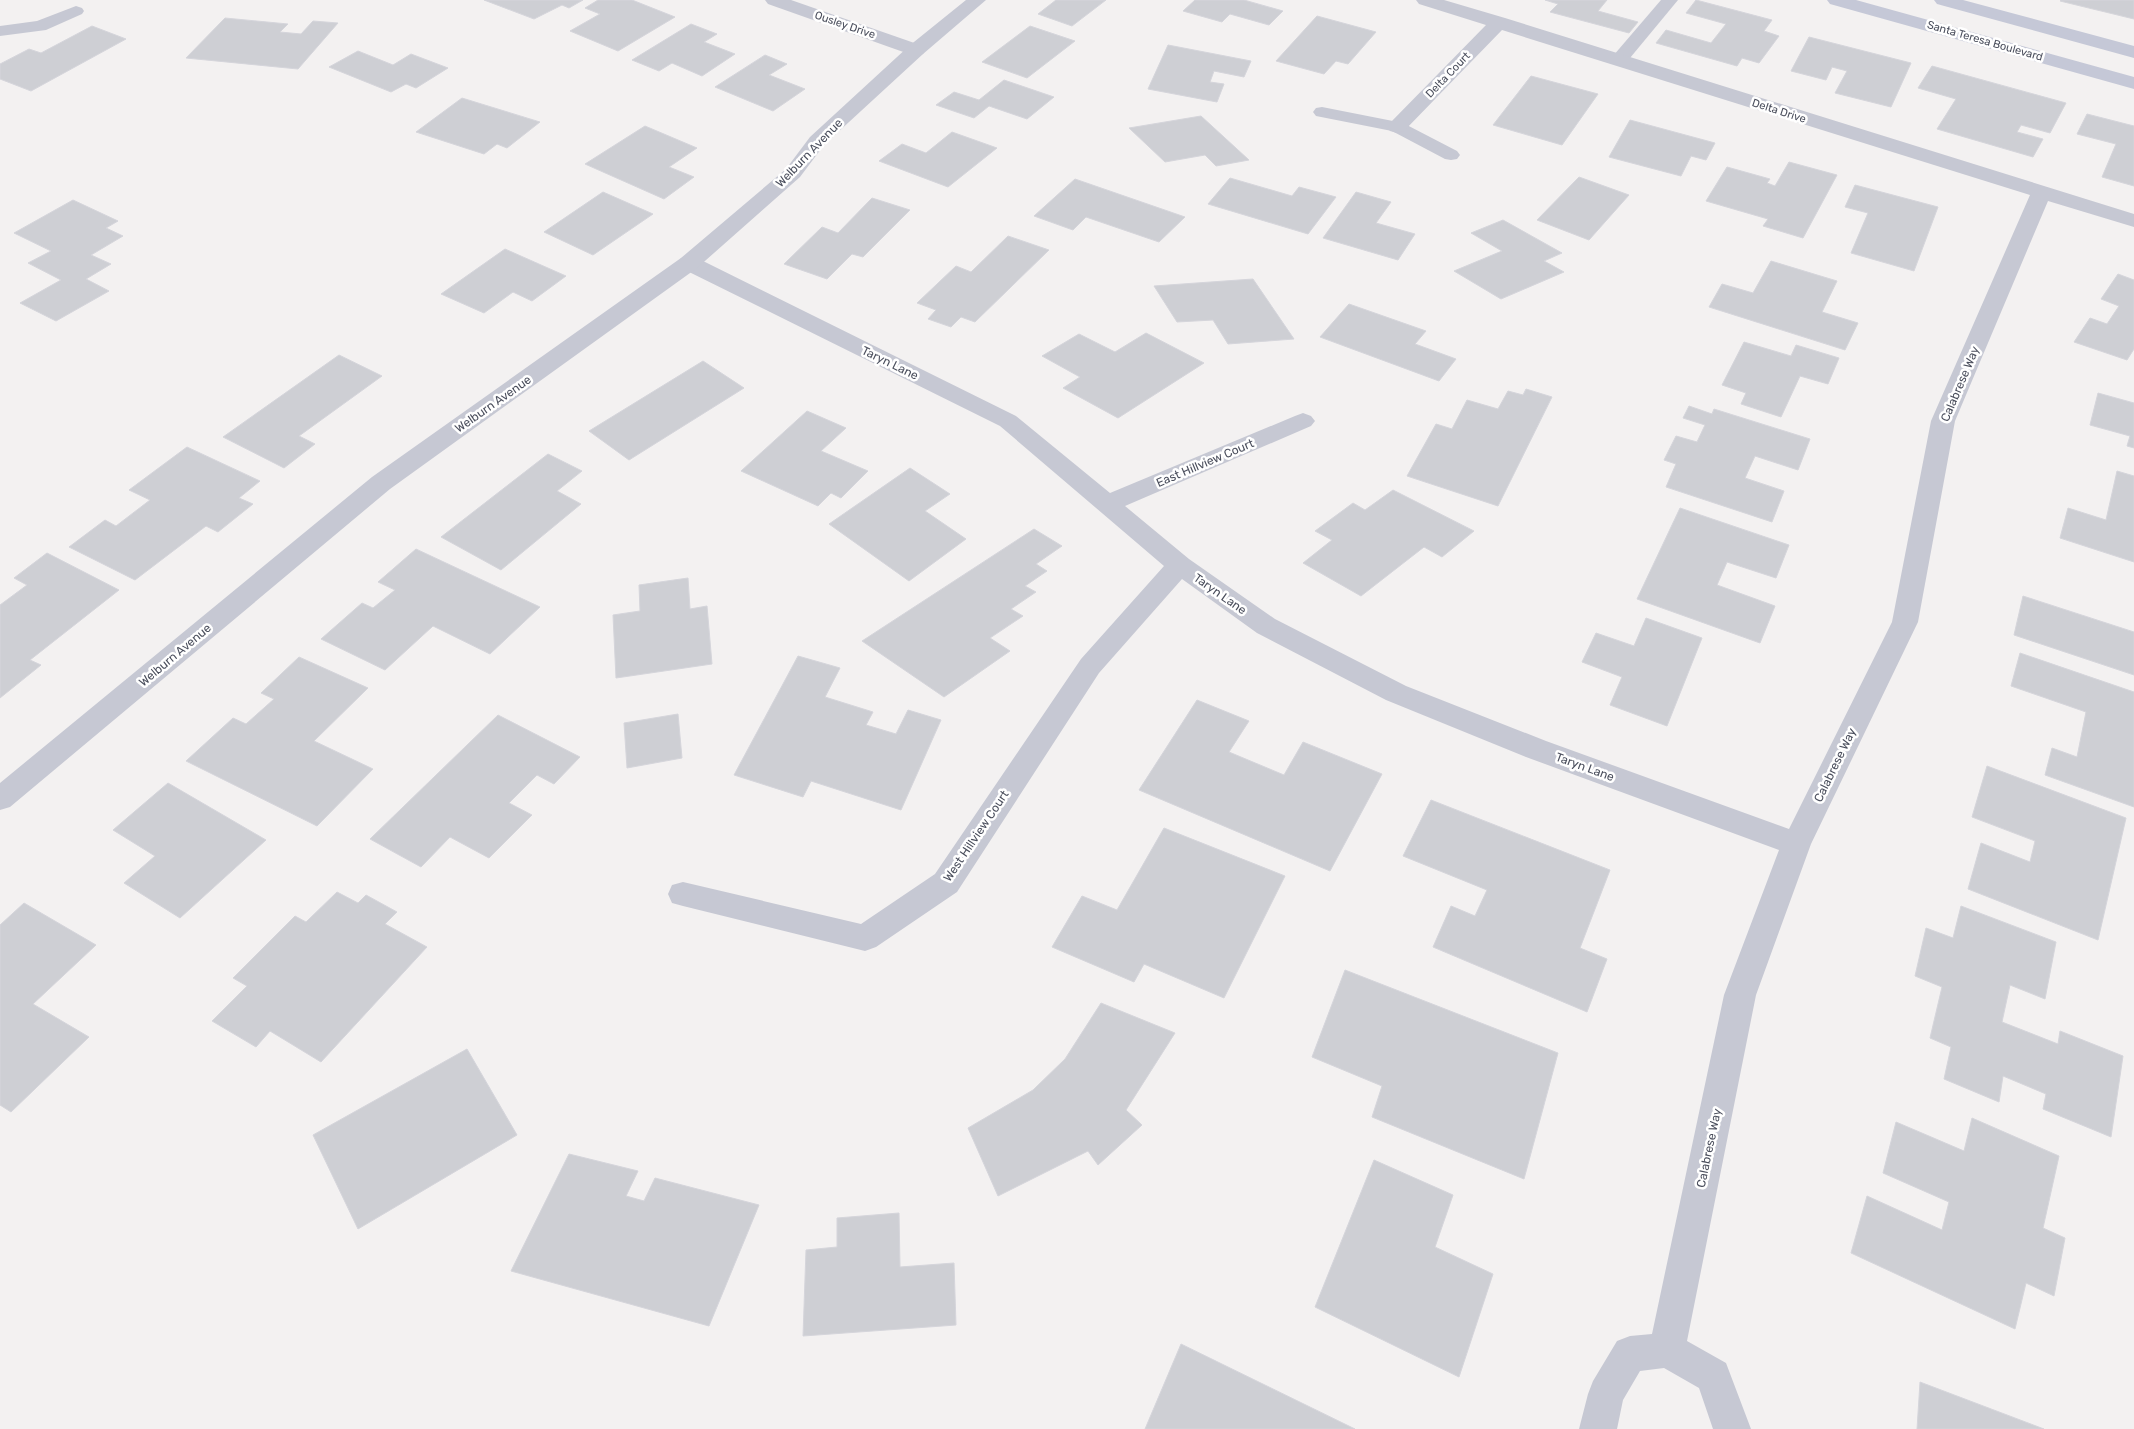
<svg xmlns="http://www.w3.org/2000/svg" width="2134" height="1429" font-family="Rubik,sans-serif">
<rect width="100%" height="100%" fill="#f3f1f1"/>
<g fill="#cecfd4" stroke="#d5d5db">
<polygon points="484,0 583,0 569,8 562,5 534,19"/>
<polygon points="598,0 632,0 675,17 618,51 570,31 600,14 585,8"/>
<polygon points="1056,0 1106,0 1072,26 1038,14"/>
<polygon points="1195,0 1244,0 1283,11 1269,25 1230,14 1222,22 1183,11"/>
<polygon points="1545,0 1607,0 1598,11 1638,22 1629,33 1550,12 1558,4"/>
<polygon points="1696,0 1772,20 1764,31 1779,36 1759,63 1742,58 1737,66 1656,43 1666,30 1711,43 1726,24 1686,13"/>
<polygon points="2134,0 2134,19 2060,1 2061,0"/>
<polygon points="1317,16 1376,32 1348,64 1336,61 1324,74 1276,61"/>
<polygon points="225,18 288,24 280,32 301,34 313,21 338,23 298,69 186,58"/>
<polygon points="691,24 717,34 704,42 735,54 702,76 672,63 659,71 632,60"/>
<polygon points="92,26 126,39 31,91 0,79 0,64 29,49 41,53"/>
<polygon points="1030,26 1075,41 1027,78 982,62"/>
<polygon points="1809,37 1911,63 1891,107 1835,93 1847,71 1832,67 1826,80 1791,71"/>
<polygon points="1168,45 1251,61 1244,77 1214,71 1210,82 1224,84 1217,102 1148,89"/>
<polygon points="358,51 393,65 411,54 448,68 416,88 406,84 391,92 329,67"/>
<polygon points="765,55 787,64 769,75 805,89 773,111 715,87"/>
<polygon points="1932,66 2066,103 2050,133 2021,125 2017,132 2043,139 2033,157 1937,129 1956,99 1918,88"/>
<polygon points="1531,76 1598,94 1562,145 1493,125"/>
<polygon points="1004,80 1054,97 1027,119 989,106 974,118 936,105 954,92 979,100"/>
<polygon points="462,98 540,122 507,148 497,144 484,154 416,132"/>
<polygon points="2087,114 2134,126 2134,186 2102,177 2116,144 2077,134"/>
<polygon points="1201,116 1249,160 1216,166 1205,155 1165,162 1129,128"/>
<polygon points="1630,120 1715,143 1706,160 1691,156 1681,176 1609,157"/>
<polygon points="645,126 697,148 669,167 694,177 664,199 585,164"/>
<polygon points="952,132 997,148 948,187 879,161 902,144 926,153"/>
<polygon points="1789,162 1837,175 1803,238 1763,226 1768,219 1706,201 1727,167 1770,179 1767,183 1775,186"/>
<polygon points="1579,177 1629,195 1589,240 1537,220"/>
<polygon points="1230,178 1292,196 1299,187 1336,197 1308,234 1208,204"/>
<polygon points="1075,179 1185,217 1159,242 1086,217 1073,230 1034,216"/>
<polygon points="1855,185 1938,207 1914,271 1851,253 1868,213 1845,207"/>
<polygon points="603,192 653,214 593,255 544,232"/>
<polygon points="1356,192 1391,202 1376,223 1415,234 1398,260 1323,238"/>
<polygon points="872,198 910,210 863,257 852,254 827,279 784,264 822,227 838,233"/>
<polygon points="73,200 118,221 106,228 123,236 91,255 111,264 86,279 109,291 56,321 20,303 61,280 28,263 51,251 14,233"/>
<polygon points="1503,220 1562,253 1544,261 1564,272 1501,299 1454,271 1502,251 1471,233"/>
<polygon points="1008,236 1049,250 975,322 961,317 951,327 928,319 936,310 917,303 956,266 971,272"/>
<polygon points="505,249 566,276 532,301 513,292 484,313 441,294"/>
<polygon points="1771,261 1837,281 1822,312 1858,323 1845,350 1709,307 1722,284 1753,293"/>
<polygon points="2118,274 2134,280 2134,349 2127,360 2074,342 2090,318 2107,324 2119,306 2101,299"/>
<polygon points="1253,279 1294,339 1228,344 1213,320 1177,322 1154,286"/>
<polygon points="1349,304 1426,331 1415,344 1456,359 1439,381 1320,337"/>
<polygon points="1146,333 1204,363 1118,418 1063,388 1080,377 1042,356 1079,334 1115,352"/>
<polygon points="1744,342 1791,356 1796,345 1839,358 1828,384 1800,376 1781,417 1741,404 1746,393 1722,385"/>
<polygon points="339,355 382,376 299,436 315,444 284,468 223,437"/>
<polygon points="703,361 744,388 629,460 589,431"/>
<polygon points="1526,389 1552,397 1498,506 1407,476 1436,424 1452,429 1467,400 1498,409 1508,391 1523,395"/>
<polygon points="2098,393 2134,403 2134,448 2127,446 2130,436 2090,425"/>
<polygon points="1689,406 1712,414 1714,409 1810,439 1798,470 1755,456 1745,478 1784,491 1772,522 1666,487 1676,464 1664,460 1676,436 1697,442 1705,425 1683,418"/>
<polygon points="807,411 846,428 821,451 868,471 841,498 831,493 818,506 741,471"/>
<polygon points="187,447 260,481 239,498 253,504 218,532 206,526 135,580 69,547 105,520 116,526 150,500 129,490"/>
<polygon points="548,454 582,471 557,491 581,504 501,570 441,537"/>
<polygon points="910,468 950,494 925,511 966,539 909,581 829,524"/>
<polygon points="2117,471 2134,476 2134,562 2060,538 2068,508 2106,520"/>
<polygon points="1393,490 1474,531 1442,557 1424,547 1361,596 1303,563 1332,540 1315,531 1353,503 1365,510"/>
<polygon points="1680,508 1789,545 1776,578 1727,562 1717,585 1775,606 1760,643 1637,599"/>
<polygon points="1034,529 1062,546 1036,564 1047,571 1025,586 1036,592 1011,609 1023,616 990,638 1010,651 944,697 862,641"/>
<polygon points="416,549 540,607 490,654 433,626 385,670 321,639 362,603 373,608 395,590 378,582"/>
<polygon points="47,553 119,590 30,660 41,665 0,698 0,605 27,585 14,578"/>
<polygon points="688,578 690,609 707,606 712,664 616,678 613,615 640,611 639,585"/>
<polygon points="2023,596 2134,632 2134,675 2014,635"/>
<polygon points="1646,618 1702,638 1667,726 1610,705 1622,677 1582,662 1596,633 1634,646"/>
<polygon points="2020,653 2134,692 2134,807 2045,775 2052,748 2077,757 2086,712 2011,686"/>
<polygon points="798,656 840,668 825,697 873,712 866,725 896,734 908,710 941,720 901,810 811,781 803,797 734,775"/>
<polygon points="299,657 368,688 314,741 373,769 317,826 186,761 233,718 246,724 274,699 261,693"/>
<polygon points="1197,700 1249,721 1229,752 1284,775 1303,742 1382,774 1330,871 1139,790"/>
<polygon points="678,714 682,758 627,768 624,723"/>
<polygon points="498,715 580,757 554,784 537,775 509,803 532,815 489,858 450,837 421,867 370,839"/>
<polygon points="1987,766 2126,818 2098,940 1968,889 1981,843 2030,862 2035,841 1972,817"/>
<polygon points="168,783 266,840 180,918 124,883 155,856 113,830"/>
<polygon points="1431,800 1610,870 1580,948 1607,959 1587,1012 1433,947 1451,906 1475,916 1487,890 1403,856"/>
<polygon points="1164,828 1285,876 1224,998 1144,964 1134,982 1052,947 1082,896 1117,910"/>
<polygon points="337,892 358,903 366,895 397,912 385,924 427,947 321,1062 270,1031 256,1047 212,1021 247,986 233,978 295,916 306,922"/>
<polygon points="24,903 96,945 33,1004 89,1037 11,1112 0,1105 0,925"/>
<polygon points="1961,906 2056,942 2045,999 2010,985 2002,1022 2058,1044 2060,1031 2123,1056 2111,1137 2043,1109 2046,1094 2003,1076 1999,1102 1944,1079 1951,1047 1930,1038 1942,987 1915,976 1926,928 1953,938"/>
<polygon points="1345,970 1558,1053 1524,1179 1372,1117 1382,1086 1312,1057"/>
<polygon points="1101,1003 1175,1033 1126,1110 1142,1125 1098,1165 1088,1151 998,1196 968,1128 1033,1090 1065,1059"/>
<polygon points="467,1049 517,1135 358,1229 313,1135"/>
<polygon points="1972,1118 2059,1156 2043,1228 2065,1238 2054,1296 2026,1283 2015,1329 1851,1253 1867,1196 1942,1230 1949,1202 1883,1173 1896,1122 1964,1151"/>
<polygon points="569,1154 638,1171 626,1196 644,1201 655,1178 759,1205 709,1326 511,1271"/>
<polygon points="1374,1160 1453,1195 1435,1247 1493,1274 1459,1377 1315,1307"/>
<polygon points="899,1213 900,1267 954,1263 956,1325 803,1336 806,1250 837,1247 837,1218"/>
<polygon points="1181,1344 1355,1429 1145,1429"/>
<polygon points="1920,1382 2044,1429 1917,1429"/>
</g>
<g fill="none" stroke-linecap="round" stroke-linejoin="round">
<g fill="#c6c8d3" fill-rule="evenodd">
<polygon points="1661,0 1678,0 1625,64 1613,64 1610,60 1613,56"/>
<polygon points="76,6 82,8 84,11 82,14 46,30 0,36 0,26 37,21"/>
<polygon points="1322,107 1403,123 1457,151 1460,155 1457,159 1451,160 1445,159 1392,131 1316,116 1313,112 1316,108"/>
</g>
<g fill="#c6c8d3" fill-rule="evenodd">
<polygon points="765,0 791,0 923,46 925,50 923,54 916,56 909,54 768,4"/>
<polygon points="1416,0 1444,0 1505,18 2134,214 2134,227 2048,201 1955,421 1918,622 1811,844 1756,995 1687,1341 1726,1363 1751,1429 1713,1429 1699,1388 1664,1368 1640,1371 1623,1400 1617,1429 1579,1429 1588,1394 1593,1381 1617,1341 1630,1336 1652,1334 1724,995 1779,850 1526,757 1386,700 1257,633 1182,579 1099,673 957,892 876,947 865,951 683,906 672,903 668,894 672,885 683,882 861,924 935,874 1081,659 1164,566 1000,426 681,268 678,263 681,258 689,257 697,258 1016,416 1110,493 1295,416 1303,413 1311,416 1315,421 1311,426 1125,506 1189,559 1275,619 1406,686 1546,741 1789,829 1892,622 1931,421 2030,195 1502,30 1404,131 1397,133 1390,131 1387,127 1390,123 1486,25 1419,4"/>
</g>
<polygon fill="#c6c8d3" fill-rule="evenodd" points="966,0 986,0 923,54 824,145 800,177 697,268 390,489 10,807 0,810 0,783 372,477 681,258 786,169 810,137 909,46"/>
<g fill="#c5c8d7" fill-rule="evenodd">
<polygon points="1827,0 1856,0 2134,77 2134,89 1830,4"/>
<polygon points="1934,0 1963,0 2134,46 2134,58 1937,4"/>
</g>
</g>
<g text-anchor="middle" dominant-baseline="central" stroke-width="5" stroke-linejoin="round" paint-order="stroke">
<g font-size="11" fill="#4a4e5c" stroke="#fff">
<text transform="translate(845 25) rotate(19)">Ousley Drive</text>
<text transform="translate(1985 41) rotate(16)">Santa Teresa Boulevard</text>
<text transform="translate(1448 75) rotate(-46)">Delta Court</text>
<text transform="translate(1779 111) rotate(18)">Delta Drive</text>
</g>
<g font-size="12" fill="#4a4e5c" stroke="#fff">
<text transform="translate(809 153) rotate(-46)">Welburn Avenue</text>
<text transform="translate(890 363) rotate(26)">Taryn Lane</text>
<text transform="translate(1960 384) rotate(-67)">Calabrese Way</text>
<text transform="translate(493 404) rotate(-35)">Welburn Avenue</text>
<text transform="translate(1205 463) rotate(-23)">East Hillview Court</text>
<text transform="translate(1220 594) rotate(35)">Taryn Lane</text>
<text transform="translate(175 655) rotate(-40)">Welburn Avenue</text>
<text transform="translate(1835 765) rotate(-64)">Calabrese Way</text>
<text transform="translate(1585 767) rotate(20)">Taryn Lane</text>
<text transform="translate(976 836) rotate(-56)">West Hillview Court</text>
<text transform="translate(1709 1148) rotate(-78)">Calabrese Way</text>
</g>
</g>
</svg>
